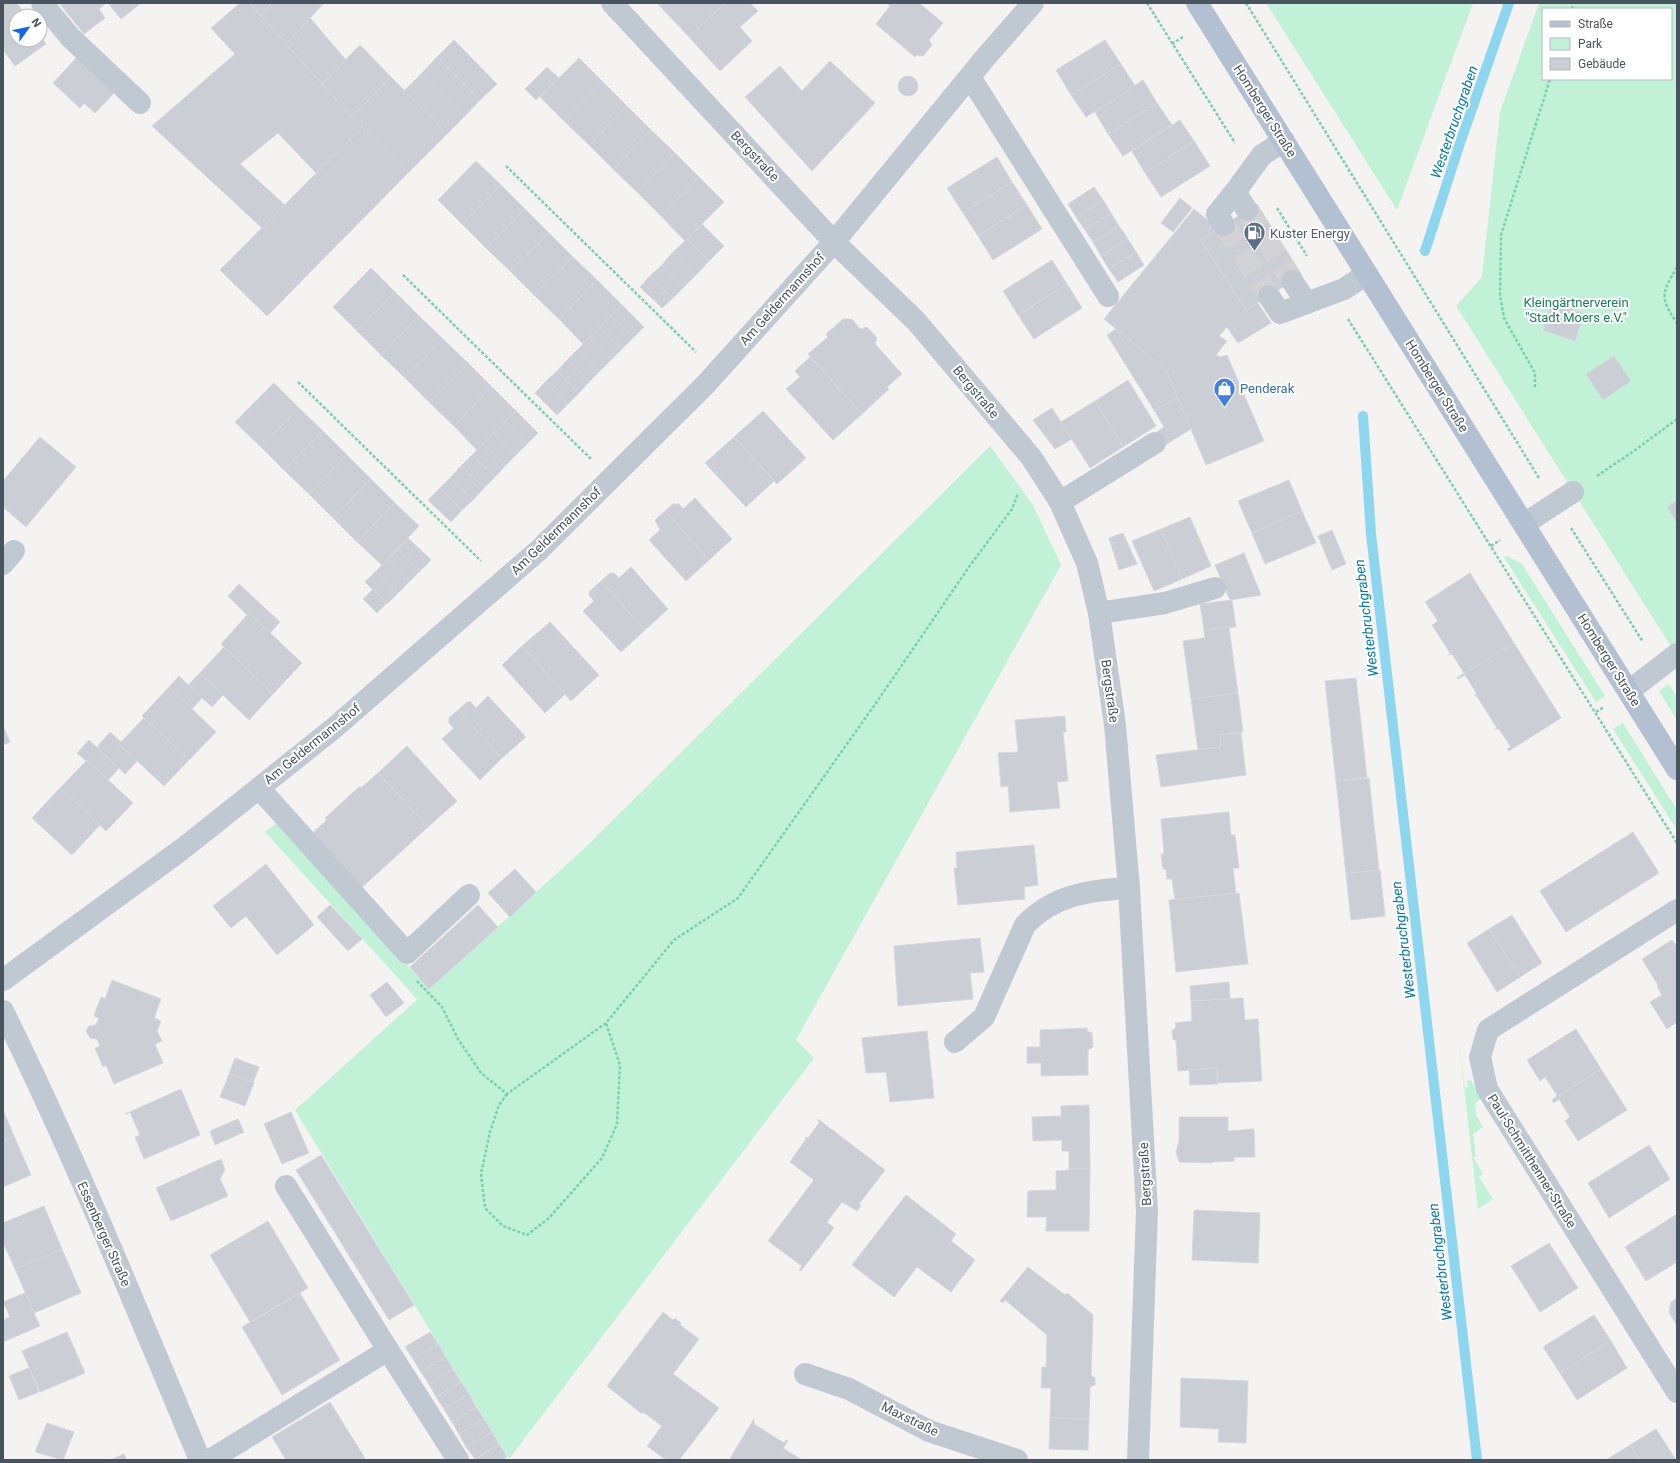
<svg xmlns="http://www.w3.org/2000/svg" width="1680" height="1463" font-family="Roboto,sans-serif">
<rect width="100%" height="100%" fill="#f5f2f2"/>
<g fill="#c1f2d7" fill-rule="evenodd">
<polygon points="1266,3 1473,3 1397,210"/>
<path d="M1539 3H1677V656L1456 306 1482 277 1500 112ZM1543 9H1671V79H1543Z"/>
<polygon points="990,446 1033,505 1061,565 796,1040 814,1058 509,1459 295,1110 420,997 417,999 265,832 277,823 429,989 587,846"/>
<polygon points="1507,556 1522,564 1605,696 1596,702 1504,557"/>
<polygon points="1669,684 1677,698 1677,720 1659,691"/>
<polygon points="1623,723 1677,810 1677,830 1613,729"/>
<polygon points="1457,1026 1465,1089 1468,1087 1467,1081 1471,1080 1481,1099 1475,1103 1476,1115 1483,1127 1473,1134 1476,1156 1473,1157 1483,1174 1479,1177 1493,1199 1478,1209"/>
</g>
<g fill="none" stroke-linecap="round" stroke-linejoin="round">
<g stroke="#8dd6f0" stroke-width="10">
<polyline points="1425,251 1460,143 1509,3"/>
<polyline points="1363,416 1371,534 1477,1460"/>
</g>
</g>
<g fill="#ccced5" stroke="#d6d8de">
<polygon points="3,3 17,3 26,16 16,16 16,40 40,40 40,36 46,44 15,66 3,50"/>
<polygon points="59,3 106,3 99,9 105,18 84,34"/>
<polygon points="108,3 141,3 121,19"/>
<polygon points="240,3 250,3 362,127 316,173 278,133 240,164 285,205 262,228 152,126 235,54 211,28"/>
<polygon points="250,3 272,3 261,15"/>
<polygon points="272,3 324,3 286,44 261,15"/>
<polygon points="657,3 725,3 689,37"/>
<polygon points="725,3 750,3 758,11 740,27 752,41 720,71 689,37"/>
<polygon points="887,3 919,3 943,23 929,40 932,45 923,56 917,55 915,57 876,24 890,6"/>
<polygon points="310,18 346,60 322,84 286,44"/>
<polygon points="454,40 497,84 480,100 437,57"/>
<polygon points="1105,40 1121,64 1071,95 1056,70"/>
<polygon points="360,45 391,77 352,117 322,84"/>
<polygon points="77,57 115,92 95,113 84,103 80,108 53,83"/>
<polygon points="437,57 480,100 464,117 421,74"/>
<polygon points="579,58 603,82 564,121 540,97"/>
<polygon points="830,61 875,103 812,171 745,97 780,66 802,91"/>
<polygon points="1121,64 1135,86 1086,117 1071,95"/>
<polygon points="547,67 559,78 536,100 525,89"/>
<polygon points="421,74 464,117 447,134 404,91"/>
<circle cx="908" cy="86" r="10"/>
<polygon points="391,77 447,134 408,173 352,117"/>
<polygon points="1143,80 1157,103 1108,134 1095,112"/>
<polygon points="603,82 627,106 589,145 564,121"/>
<polygon points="1157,103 1172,125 1123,156 1108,134"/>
<polygon points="627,106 651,130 613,169 589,145"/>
<polygon points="1180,120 1194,141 1145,173 1132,151"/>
<polygon points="362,127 408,173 267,316 220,270"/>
<polygon points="651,130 675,153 637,192 613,169"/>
<polygon points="1194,141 1210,166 1161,197 1145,173"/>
<polygon points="675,153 699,177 661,216 637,192"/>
<polygon points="997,157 1012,182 963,213 947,188"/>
<polygon points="476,161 501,185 462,224 438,200"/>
<polygon points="699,177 724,202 685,241 661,216"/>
<polygon points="1012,182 1027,205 978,236 963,213"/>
<polygon points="501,185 525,209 486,248 462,224"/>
<polygon points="1094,187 1103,200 1076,217 1068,204"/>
<polygon points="1180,198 1192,208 1173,232 1161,223"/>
<polygon points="1103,200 1111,213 1085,230 1076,217"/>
<polygon points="1257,204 1302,275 1246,310 1201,240"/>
<polygon points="1027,205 1042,229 993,260 978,236"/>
<polygon points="525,209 549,233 510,271 486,248"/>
<polygon points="1194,209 1218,229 1201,240 1246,310 1258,303 1271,323 1238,343 1227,327 1219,336 1227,341 1216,355 1220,357 1227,355 1264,441 1206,465 1166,370 1104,319"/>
<polygon points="1111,213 1119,226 1093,242 1085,230"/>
<polygon points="702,224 724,246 709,261 687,239"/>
<polygon points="1119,226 1128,239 1101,256 1093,242"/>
<polygon points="549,233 573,257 534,295 510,271"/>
<polygon points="687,239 709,261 695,276 672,253"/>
<polygon points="1128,239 1136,252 1109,269 1101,256"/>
<polygon points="1136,252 1144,265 1118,282 1109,269"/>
<polygon points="672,253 695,276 684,287 662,265"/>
<polygon points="573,257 597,280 559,319 534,295"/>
<polygon points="1052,260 1067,284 1018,315 1003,291"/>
<polygon points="662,265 684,287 673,298 650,276"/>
<polygon points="371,268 395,292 357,331 333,307"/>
<polygon points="650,276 673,298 662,308 640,287"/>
<polygon points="597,280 622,305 583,344 559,319"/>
<polygon points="1067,284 1082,308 1034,339 1018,315"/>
<polygon points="395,292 419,316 381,355 357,331"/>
<polygon points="1552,302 1584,314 1575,341 1543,330"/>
<polygon points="622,305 644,327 633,338 611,316"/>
<polygon points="419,316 443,339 405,378 381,355"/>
<polygon points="611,316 633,338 622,349 600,327"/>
<polygon points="843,319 852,319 860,329 867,327 877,338 875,344 902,374 887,387 889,389 862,414 808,354 828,337 826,334"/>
<polygon points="600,327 622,349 611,360 589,338"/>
<polygon points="1116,329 1166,370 1178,398 1154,410 1107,335"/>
<polygon points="589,338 611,360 600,371 578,349"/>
<polygon points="443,339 468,363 429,402 405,378"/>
<polygon points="578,349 600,371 589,382 567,360"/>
<polygon points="1614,356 1631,381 1603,400 1586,374"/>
<polygon points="810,357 862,414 833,440 786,389 800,377 795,371"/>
<polygon points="567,360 589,382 579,393 557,371"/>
<polygon points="468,363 492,387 454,426 429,402"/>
<polygon points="557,371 579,393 568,404 545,382"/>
<polygon points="1128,380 1156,426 1123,447 1095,401"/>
<polygon points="545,382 568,404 557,415 535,393"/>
<polygon points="274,383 299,408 261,447 235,422"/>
<polygon points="492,387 516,411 477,450 454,426"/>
<polygon points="1178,398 1191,429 1165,445 1157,432 1164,427 1154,410"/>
<polygon points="1095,401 1123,447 1090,468 1061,422"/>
<polygon points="299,408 323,431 284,470 261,447"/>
<polygon points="1052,408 1072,439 1055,449 1033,420"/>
<polygon points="516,411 538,433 527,444 505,422"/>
<polygon points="763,411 806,458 777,484 734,437"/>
<polygon points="505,422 527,444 516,455 494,433"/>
<polygon points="323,431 347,455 309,494 284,470"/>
<polygon points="494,433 516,455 505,466 483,444"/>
<polygon points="40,437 76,467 26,527 3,507 3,481"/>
<polygon points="734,437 774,481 746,507 705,463"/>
<polygon points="483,444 505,466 495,477 472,455"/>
<polygon points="347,455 371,479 333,518 309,494"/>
<polygon points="472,455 495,477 484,488 461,466"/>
<polygon points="461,466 484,488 473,500 450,478"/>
<polygon points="450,478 473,500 462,510 440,488"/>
<polygon points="371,479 395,503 357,542 333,518"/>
<polygon points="1289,480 1302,511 1252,533 1238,501"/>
<polygon points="440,488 462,510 451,522 428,500"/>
<polygon points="695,498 732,539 709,560 665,511 673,504 679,504 683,509"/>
<polygon points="1677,500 1677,523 1667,507"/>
<polygon points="395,503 419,526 382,565 357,542"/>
<polygon points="665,511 709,560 686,581 649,540 660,530 655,520"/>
<polygon points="1302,511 1316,543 1265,564 1252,533"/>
<polygon points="1190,517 1211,566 1182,579 1161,529"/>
<polygon points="1161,529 1182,579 1154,591 1132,541"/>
<polygon points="1332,530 1346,564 1332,570 1318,536"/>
<polygon points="1123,533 1137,564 1119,570 1109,538"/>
<polygon points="408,538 431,560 420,571 398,549"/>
<polygon points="398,549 420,571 409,582 387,560"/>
<polygon points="1244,553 1261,595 1230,600 1215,565"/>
<polygon points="387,560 409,582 398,593 376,571"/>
<polygon points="631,567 668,609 645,630 601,581 610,573 614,573 619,578"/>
<polygon points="376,571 398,593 387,604 365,582"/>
<polygon points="1470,573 1514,643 1457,678 1464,673 1452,654 1448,655 1450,653 1432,625 1438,621 1425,602"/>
<polygon points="601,581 645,630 621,652 583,611 594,601 589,595 590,591"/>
<polygon points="239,584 280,622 270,633 249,613 247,615 228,596"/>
<polygon points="373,589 387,603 377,613 363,599"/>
<polygon points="1232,600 1236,627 1204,630 1200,604"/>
<polygon points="249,613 302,663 273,694 221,644"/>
<polygon points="550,622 599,675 571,701 522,646"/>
<polygon points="1229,627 1238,693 1191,699 1183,641 1205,638 1204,630"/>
<polygon points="1514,643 1561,718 1509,751 1507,749 1511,747 1499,729 1495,729 1497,728 1476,695 1474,695 1477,694 1465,675 1458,679 1457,678"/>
<polygon points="522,646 565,694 545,713 502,665"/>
<polygon points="224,647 273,694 249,720 200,673"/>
<polygon points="200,673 223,695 212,707 188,685"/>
<polygon points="179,676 202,698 192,709 169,687"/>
<polygon points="1356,678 1367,777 1336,781 1325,681"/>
<polygon points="169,687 216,732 189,760 142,716"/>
<polygon points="1238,693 1243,732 1220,735 1221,747 1198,750 1191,699"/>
<polygon points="488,696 526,737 502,758 458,710 467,702 471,702 476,708"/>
<polygon points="458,710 502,758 480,780 442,739 454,728 449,723 449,718"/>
<polygon points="1065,716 1066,732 1063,732 1068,781 1057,782 1060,808 1010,812 1008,786 1001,787 998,753 1018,752 1015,720"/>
<polygon points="144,718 189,760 164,786 119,744"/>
<polygon points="3,726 10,742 3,745"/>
<polygon points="110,732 121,742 119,744 137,761 125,774 97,747"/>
<polygon points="1241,733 1246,775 1161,787 1156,755 1221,747 1220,735"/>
<polygon points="89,740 119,768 108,780 77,753"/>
<polygon points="407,746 457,801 428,827 378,773"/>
<polygon points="87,760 133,803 106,831 60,788"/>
<polygon points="378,773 428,827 359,890 310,835 327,820 325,818 360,786 361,788"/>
<polygon points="1369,778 1379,870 1346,874 1336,781"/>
<polygon points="60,788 100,825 72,855 32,818"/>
<polygon points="1229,812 1231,835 1235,835 1239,868 1233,868 1236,893 1175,900 1172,879 1167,879 1166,869 1163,869 1161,854 1164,854 1161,819"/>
<polygon points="1633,832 1659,873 1566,932 1540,891"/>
<polygon points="1034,845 1038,885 1024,887 1025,899 958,905 954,868 957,868 956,852"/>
<polygon points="266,864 314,925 277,955 246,916 231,928 213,906"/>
<polygon points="515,869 536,892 510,917 488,893"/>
<polygon points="1380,870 1385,916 1351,920 1346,874"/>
<polygon points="1239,893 1248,964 1176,972 1169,900"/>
<polygon points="330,905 362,939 348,951 317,917"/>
<polygon points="478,905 498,927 429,989 410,967"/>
<polygon points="1512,915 1542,963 1520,977 1489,929"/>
<polygon points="1489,929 1520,977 1497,992 1467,943"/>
<polygon points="980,938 984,972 970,973 973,999 898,1006 894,946"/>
<polygon points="1672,940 1677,947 1677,1022 1667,1029 1650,1002 1662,995 1657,986 1658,985 1642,959"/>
<polygon points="112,980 161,999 154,1018 161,1021 157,1031 162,1041 155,1044 163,1063 114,1084 106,1065 103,1067 95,1048 100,1046 97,1039 90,1038 86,1031 89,1026 96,1025 99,1018 94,1016 101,997 105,999"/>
<polygon points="387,982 404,1003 386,1017 370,995"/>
<polygon points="1229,982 1230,999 1191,1001 1190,986"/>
<polygon points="1243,998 1245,1020 1258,1019 1262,1081 1218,1083 1217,1068 1178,1071 1176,1041 1173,1039 1172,1031 1176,1027 1175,1023 1192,1021 1191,1001"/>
<polygon points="1087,1028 1087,1031 1092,1033 1093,1047 1088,1050 1088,1075 1041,1076 1041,1063 1027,1063 1027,1047 1040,1047 1040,1030"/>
<polygon points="1576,1029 1601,1069 1552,1100 1557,1095 1545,1077 1540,1081 1527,1060"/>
<polygon points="927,1031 934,1098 890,1102 886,1072 866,1073 862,1038"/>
<polygon points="235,1058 259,1067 253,1083 229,1074"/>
<polygon points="1217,1068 1218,1084 1190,1085 1189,1070"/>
<polygon points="1601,1069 1627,1110 1578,1141 1565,1121 1570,1117 1559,1099 1554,1103 1552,1100"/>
<polygon points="229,1074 254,1083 245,1106 220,1097"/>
<polygon points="181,1089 200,1135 144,1159 135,1137 140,1135 130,1112 125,1114"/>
<polygon points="1089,1105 1090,1169 1069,1169 1069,1151 1062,1151 1062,1140 1033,1141 1032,1117 1061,1116 1061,1106"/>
<polygon points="3,1110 14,1136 3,1141"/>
<polygon points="291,1112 309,1153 282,1164 264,1124"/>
<polygon points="1179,1117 1228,1117 1228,1131 1254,1129 1255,1157 1234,1157 1234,1161 1213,1162 1212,1163 1179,1162 1176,1152 1179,1141"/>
<polygon points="238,1119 244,1132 215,1145 210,1131"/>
<polygon points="818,1119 885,1170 859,1204 861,1205 857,1211 842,1202 827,1222 834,1228 801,1271 799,1270 802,1266 768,1241 814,1180 790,1162 806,1139 805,1137 808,1138 819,1123"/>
<polygon points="14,1136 31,1175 3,1187 3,1141"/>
<polygon points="1649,1145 1670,1179 1609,1218 1588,1183"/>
<polygon points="321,1155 414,1305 389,1320 296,1170"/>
<polygon points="221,1159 225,1170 220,1179 228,1196 171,1221 156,1188"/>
<polygon points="1069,1169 1090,1169 1089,1231 1046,1231 1047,1217 1027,1217 1028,1191 1056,1190 1056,1171 1069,1170"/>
<polygon points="906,1195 956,1234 951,1241 975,1260 951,1292 917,1267 894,1297 852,1265"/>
<polygon points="44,1206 62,1249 15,1269 3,1242 3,1223"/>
<polygon points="1196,1210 1260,1213 1258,1263 1192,1260 1194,1211"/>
<polygon points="1677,1214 1677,1262 1646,1281 1625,1247"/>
<polygon points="268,1221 308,1288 250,1322 210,1255"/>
<polygon points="1549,1243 1578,1288 1540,1312 1511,1266"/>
<polygon points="62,1249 81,1293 34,1313 15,1269"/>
<polygon points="1028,1267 1065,1295 1067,1293 1093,1315 1091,1375 1095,1378 1095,1385 1090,1387 1089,1419 1050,1418 1051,1388 1041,1388 1042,1367 1046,1367 1047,1335 1005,1300 1003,1303 1000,1301"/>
<polygon points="25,1293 40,1326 3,1342 3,1320 10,1317 3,1302"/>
<polygon points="300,1293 340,1360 282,1395 242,1327"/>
<polygon points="1677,1298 1677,1326 1669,1312 1671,1302"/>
<polygon points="663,1312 673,1320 675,1318 681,1323 680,1325 699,1339 673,1374 719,1408 679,1460 666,1460 647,1446 662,1426 643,1412 642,1414 607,1386"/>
<polygon points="1594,1315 1611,1341 1560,1373 1543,1347"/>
<polygon points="67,1332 85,1373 40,1392 22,1351"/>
<polygon points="430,1332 438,1344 413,1359 405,1347"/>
<polygon points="1611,1341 1627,1368 1577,1400 1560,1373"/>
<polygon points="438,1344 446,1357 421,1372 413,1359"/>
<polygon points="446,1357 453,1369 429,1384 421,1372"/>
<polygon points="29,1368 39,1392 19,1400 9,1376"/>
<polygon points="453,1369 461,1382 436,1397 429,1384"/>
<polygon points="1181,1378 1248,1381 1246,1443 1218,1442 1219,1429 1180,1427"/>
<polygon points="461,1382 469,1394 444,1409 436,1397"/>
<polygon points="469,1394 476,1407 452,1422 444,1409"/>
<polygon points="330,1402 366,1460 286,1460 272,1437"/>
<polygon points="476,1407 484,1419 459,1434 452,1422"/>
<polygon points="1050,1418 1089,1419 1088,1450 1049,1449"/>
<polygon points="484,1419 492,1432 466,1447 459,1434"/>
<polygon points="754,1419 754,1424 784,1443 786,1440 788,1441 783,1448 802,1460 729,1460"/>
<polygon points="47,1423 74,1432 63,1460 35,1452"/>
<polygon points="1656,1429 1676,1460 1639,1460 1630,1445"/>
<polygon points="492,1432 499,1444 475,1459 466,1447"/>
<polygon points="499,1444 507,1457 502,1460 475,1460"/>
<polygon points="1630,1445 1639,1460 1606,1460"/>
<polygon points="124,1454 127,1460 110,1460"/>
</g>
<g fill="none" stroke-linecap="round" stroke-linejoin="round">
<g stroke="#d3d2d5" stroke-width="22" stroke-dasharray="22 11" stroke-linecap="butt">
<polyline points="1247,210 1292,281"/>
<polyline points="1224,225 1269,296"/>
</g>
<g stroke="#77d2ab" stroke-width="2.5" stroke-dasharray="3 2" stroke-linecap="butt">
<polyline points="1147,3 1235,143"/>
<polyline points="1246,3 1539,478"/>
<polyline points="1572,9 1573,3"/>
<polyline points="1172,44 1183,37"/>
<polyline points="506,166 696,352"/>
<polyline points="1277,208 1307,256"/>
<path d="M1677 267C1662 293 1659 297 1677 323"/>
<polyline points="403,275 591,459"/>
<polyline points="1348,319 1677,843"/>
<polyline points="298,382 481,561"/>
<polyline points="1535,387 1535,373 1504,318 1500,295 1501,235 1550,79"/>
<polyline points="1597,476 1634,451 1677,419"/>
<polyline points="1571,528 1643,642"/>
<polyline points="1491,546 1500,540"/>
<polyline points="1596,712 1604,707"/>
<polyline points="417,981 442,1007 458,1039 481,1073 507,1094 606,1023 674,940 738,898 876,703 969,567 1012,509 1018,493"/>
<polyline points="507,1094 499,1105 490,1132 481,1174 485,1208 503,1226 527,1235 549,1218 602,1158 617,1124 620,1065 606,1023"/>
</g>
<g stroke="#c0c9d2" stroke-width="22">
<polyline points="42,3 70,37 140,103"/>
<polyline points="612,3 834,242 916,321 1031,457 1060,502 1087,563 1099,613 1115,725 1129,888 1147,1211 1138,1460"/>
<polyline points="970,77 1108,296"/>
<polyline points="1235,192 1247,210"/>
<polyline points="1224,225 1217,214 1235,192 1262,155 1284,141"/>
<polyline points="1292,281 1307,303"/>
<polyline points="1269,296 1280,313 1344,289 1367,274"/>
<polyline points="1060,502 1155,443"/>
<polyline points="1524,524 1573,492"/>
<polyline points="3,564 14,551"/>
<polyline points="1099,613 1165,603 1215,588"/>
<polyline points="1629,691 1677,654"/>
<polyline points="259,788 407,953 469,895"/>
<polyline points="1677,910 1488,1030 1480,1057 1487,1089 1677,1392"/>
<polyline points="3,980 181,850 259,788 334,728 539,550 706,384 834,242 985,58 1033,3"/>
<path d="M3 1011C75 1157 137 1310 200 1460"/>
<path d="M955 1042 984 1017 1025 925C1053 895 1090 890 1129 888"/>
<polyline points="286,1186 388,1350"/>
<polyline points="805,1374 849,1389 929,1431 1017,1460"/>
<polyline points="210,1460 388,1350 458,1460"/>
</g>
<polyline stroke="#b2c0d1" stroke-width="22" points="1197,3 1677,769"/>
</g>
<defs>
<symbol id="fuel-pin" viewBox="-11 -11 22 30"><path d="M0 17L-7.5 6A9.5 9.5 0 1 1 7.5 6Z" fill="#5c6f8a" stroke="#fff"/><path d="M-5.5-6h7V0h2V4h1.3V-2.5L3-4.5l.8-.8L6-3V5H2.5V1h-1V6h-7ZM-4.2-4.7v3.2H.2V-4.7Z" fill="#fff"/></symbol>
<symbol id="shop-pin" viewBox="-11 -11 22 30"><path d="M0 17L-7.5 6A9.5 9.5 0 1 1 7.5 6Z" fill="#3f7fe0" stroke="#fff"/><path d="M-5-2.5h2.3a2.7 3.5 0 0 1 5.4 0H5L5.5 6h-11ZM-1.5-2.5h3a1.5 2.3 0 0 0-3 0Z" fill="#fff"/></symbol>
</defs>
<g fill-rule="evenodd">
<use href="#fuel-pin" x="1242" y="220" width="25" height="34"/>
<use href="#shop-pin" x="1212" y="376" width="25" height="34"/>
</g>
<g text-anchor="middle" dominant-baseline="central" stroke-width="4" stroke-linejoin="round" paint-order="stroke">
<g font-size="13" fill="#495461" stroke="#fff">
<text transform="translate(1265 111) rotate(58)">Homberger Straße</text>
<text transform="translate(755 156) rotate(47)">Bergstraße</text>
<text transform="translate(782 299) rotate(-48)">Am Geldermannshof</text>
<text transform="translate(1437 386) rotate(58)">Homberger Straße</text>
<text transform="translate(976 392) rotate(50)">Bergstraße</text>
<text transform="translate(556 531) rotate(-44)">Am Geldermannshof</text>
<text transform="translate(1609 660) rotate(58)">Homberger Straße</text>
<text transform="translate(1110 691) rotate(82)">Bergstraße</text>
<text transform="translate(312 744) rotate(-39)">Am Geldermannshof</text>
<text transform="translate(1532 1161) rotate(58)">Paul-Schmitthenner-Straße</text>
<text transform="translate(1145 1174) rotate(-93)">Bergstraße</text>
<text transform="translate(104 1234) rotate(66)">Essenberger Straße</text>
<text transform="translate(910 1419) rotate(26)">Maxstraße</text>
</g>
<g font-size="13" fill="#4e5e75" stroke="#fff" text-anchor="start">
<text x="1270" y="233">Kuster Energy</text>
</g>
<g font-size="13" fill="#148252" stroke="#fff">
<text x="1576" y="302">Kleingärtnerverein<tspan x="1576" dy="15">"Stadt Moers e.V."</tspan></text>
</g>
<g font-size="13" fill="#366cbe" stroke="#fff" text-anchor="start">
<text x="1240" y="388">Penderak</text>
</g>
<g font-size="14" font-style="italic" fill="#077ba6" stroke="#fff">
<text transform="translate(1454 122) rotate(-71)">Westerbruchgraben</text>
<text transform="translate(1366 618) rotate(-97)">Westerbruchgraben</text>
<text transform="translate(1403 940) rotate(-97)">Westerbruchgraben</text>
<text transform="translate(1440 1262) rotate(-97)">Westerbruchgraben</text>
</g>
</g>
<rect width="1680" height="1463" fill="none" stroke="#495461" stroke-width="8"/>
<rect x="1542" y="8" width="130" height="72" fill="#ffffff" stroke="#b6bbc0"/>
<rect x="1550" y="21" width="20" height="6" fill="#b2c0d1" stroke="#b6bbc0"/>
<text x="1578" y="28" font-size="12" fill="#495461">Straße</text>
<rect x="1550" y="38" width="20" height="12" fill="#c1f2d7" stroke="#b6bbc0"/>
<text x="1578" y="48" font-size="12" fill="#495461">Park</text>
<rect x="1550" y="58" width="20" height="12" fill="#ccced5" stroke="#b6bbc0"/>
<text x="1578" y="68" font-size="12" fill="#495461">Gebäude</text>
<g transform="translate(28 28) rotate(57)"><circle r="19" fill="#ffffff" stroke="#b6bbc0"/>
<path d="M0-3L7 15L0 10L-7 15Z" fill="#1365ed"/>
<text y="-6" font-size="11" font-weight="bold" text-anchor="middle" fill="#495461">N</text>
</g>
</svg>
